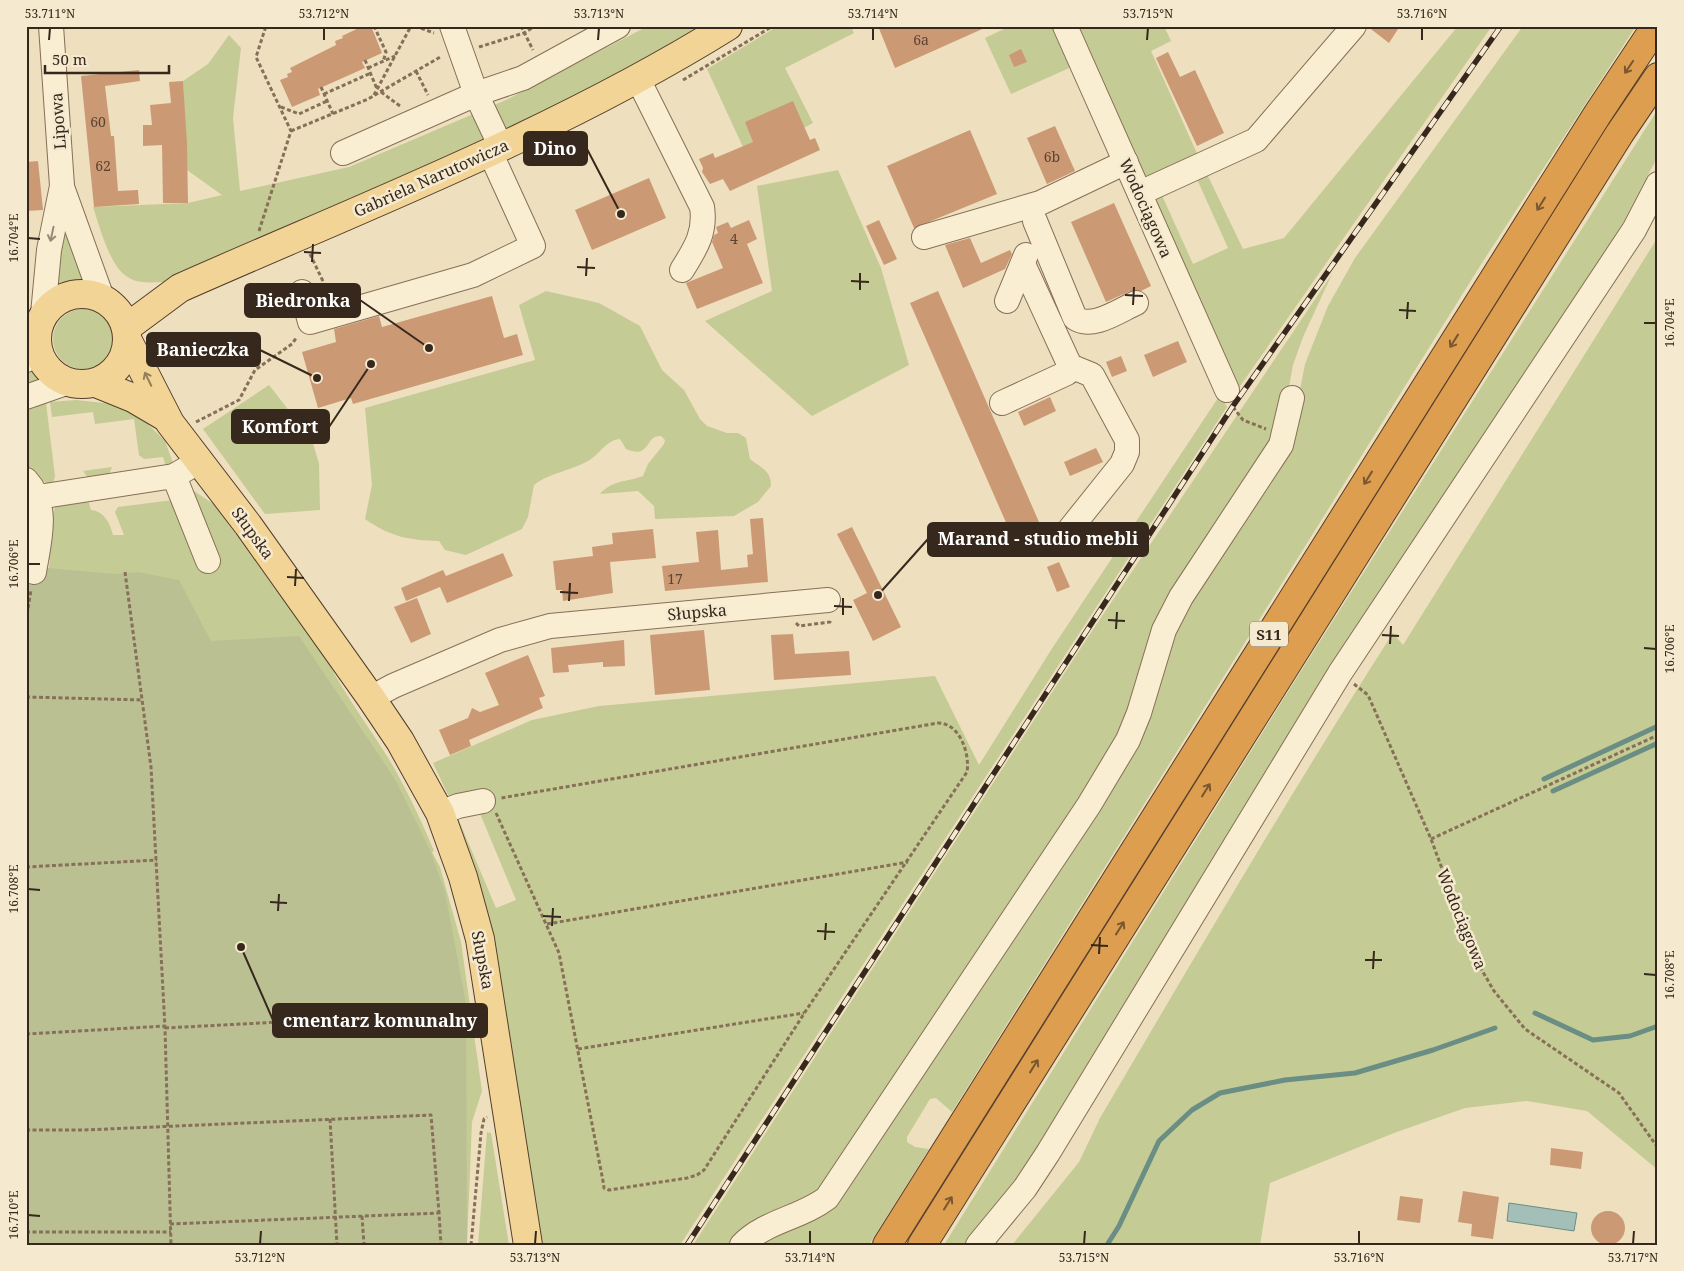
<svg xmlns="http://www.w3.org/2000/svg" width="1684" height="1271" font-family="'Noto Serif',serif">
<rect width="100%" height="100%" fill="#eedfbf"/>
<g fill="#c5cb94">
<path d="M648 26H711L568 106 166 282C155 282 141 284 131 279 110 270 100 227 93 207L188 203 222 195 187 170 183 81 208 64 229 35 241 48 233 118 240 191 349 167 506 100Z"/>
<polygon points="778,26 851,26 854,33 785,68 813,123 748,158 707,69"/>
<polygon points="1010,26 1057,26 1076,65 1011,94 985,38"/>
<polygon points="1073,26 1164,26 1171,41 1151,51 1199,158 1142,184"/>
<polygon points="1458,26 1492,26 1236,392 1148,197 1160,191 1193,264 1228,248 1196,177 1206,172 1243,249 1284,238"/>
<polygon points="1523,26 1636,26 1480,266 952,1112 936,1098 930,1099 907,1137 907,1142 915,1147 929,1149 869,1245 751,1245 795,1222 1042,886 1162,650 1292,431 1305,364 1328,306 1355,258"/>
<polygon points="1658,109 1658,156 1618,232 1302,716 1019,1179 965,1245 944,1245 1289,690"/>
<polygon points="838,170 881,268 909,365 812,416 705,321 772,291 757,186"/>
<polygon points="62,217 86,284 66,288 54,293"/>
<path d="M1658 237V1170L1587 1111 1527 1101 1465 1108 1394 1133 1270 1183 1260 1245H1012L1079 1162 1100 1118C1196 955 1291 792 1393 633L1403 645Z"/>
<polygon points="1332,274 1303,337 1293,365 1282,424 1241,501 1125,735 832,1184 734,1245 693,1245 1086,640"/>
<path d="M546 291 599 303 640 326 662 370 684 390 700 419 707 426 727 433H738L746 438 750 459C761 468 771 470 771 486L758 502 734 516 655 519 654 506 638 491 600 494C612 480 627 482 643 476L648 464 664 444 665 440 661 436C645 434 651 460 626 449L620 439C607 440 601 452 591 459 573 471 550 472 534 485L528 517 522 529 466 555 445 550 439 541C408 540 391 537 365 519L372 485 365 408 535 360 519 305Z"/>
<circle cx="83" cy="339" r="30"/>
<polygon points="34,363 36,363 46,378 26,385 26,373"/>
<polygon points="269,385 312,440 319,464 320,510 265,514 203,429"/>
<polygon points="1220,395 1227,407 680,1245 538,1245 454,826 457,816 496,908 516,900 479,811 448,795 433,763 532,720 599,706 935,676 979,765 1051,650"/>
<polygon points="76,400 112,404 143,419 165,441 173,463 166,467 163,457 144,459 139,455 134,419 95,424 93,412 52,417 50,402"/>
<polygon points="46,403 55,476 53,483 47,483 26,474 26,411"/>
<polygon points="112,467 108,477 89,479 83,471"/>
<path d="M185 485 215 505 328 662C346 697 370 728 390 761 407 790 421 820 434 851L432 852 440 867 461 942 482 1091 472 1122 467 1245 26 705 50 560 41 559 55 507 57 505 88 500 91 510C104 511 110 523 113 535H124L115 512 118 507 173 500Z"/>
<polygon points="487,1132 491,1133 509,1245 478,1245"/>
</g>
<polygon fill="#bbc093" points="26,566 115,574 138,572 179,580 211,641 299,636 395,779 431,852 445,892 466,1003 467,1245 26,1245"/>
<polygon fill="#a3bfb7" stroke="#6a8d84" points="1509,1203 1577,1213 1574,1231 1507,1221"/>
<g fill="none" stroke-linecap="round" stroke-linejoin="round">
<g stroke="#6a8d84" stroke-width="5">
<polyline points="1544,779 1658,726"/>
<polyline points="1553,791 1658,743"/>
<polyline points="1535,1013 1593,1040 1630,1036 1658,1026"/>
<polyline points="1107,1245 1119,1226 1159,1141 1192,1110 1220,1093 1285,1080 1355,1073 1433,1050 1495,1028"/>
</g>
</g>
<g fill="#cc9975">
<polygon points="363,26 371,26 382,53 362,62 365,68 318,89 320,95 292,107 280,80 288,77 287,74 292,72 290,68 336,45 335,41 343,38 342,36"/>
<polygon points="878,26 989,26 895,68"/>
<polygon points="1367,26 1400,26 1389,43"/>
<polygon points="1021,49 1027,62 1014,67 1009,55"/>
<polygon points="1168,52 1180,77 1195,70 1224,133 1197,146 1156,58"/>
<polygon points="139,70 140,81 105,86 111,136 114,136 118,191 138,190 139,204 94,207 81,76"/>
<polygon points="183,81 187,144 188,203 163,203 162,145 143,146 143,125 152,125 150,105 171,103 169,82"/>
<polygon points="793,101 810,140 815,138 820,150 730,191 723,179 710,184 702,172 703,168 699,159 713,153 715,158 753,142 745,122"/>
<polygon points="1055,126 1075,171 1047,184 1027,138"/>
<polygon points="970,130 997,194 914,228 887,166"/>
<polygon points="38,161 43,210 26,211 26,162"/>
<polygon points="649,178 666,218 592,250 575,210"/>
<polygon points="1114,203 1151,286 1141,291 1130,291 1106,302 1071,222"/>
<polygon points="749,220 757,239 747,244 763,283 697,309 686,283 723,268 712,242 714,235 718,233 716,227 728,222 731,228"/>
<polygon points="879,220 897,259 884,265 866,226"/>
<polygon points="970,238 981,263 1010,250 1012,254 1005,269 963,288 945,245"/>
<polygon points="938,291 1039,522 1011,534 910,303"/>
<polygon points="492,296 504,338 517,334 523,355 353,404 351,398 318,408 302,352 336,342 334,329 379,316 382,327"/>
<polygon points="1178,341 1187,362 1153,377 1144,355"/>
<polygon points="1121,356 1127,371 1112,377 1106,362"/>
<polygon points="1050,397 1056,411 1024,426 1018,412"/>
<polygon points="1096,448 1103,462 1070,476 1064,462"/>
<polygon points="763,518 768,582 665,591 662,566 699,562 696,532 718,530 721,570 748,567 747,555 753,554 750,519"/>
<polygon points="852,527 901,627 873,641 853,600 867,593 837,534"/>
<polygon points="653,529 656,558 610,562 613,593 563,601 562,590 556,590 553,561 593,556 592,547 613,544 612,533"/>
<polygon points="503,553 513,576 447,603 440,587 406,601 401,588 443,570 446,576"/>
<polygon points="1059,562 1070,587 1057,592 1047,567"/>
<polygon points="417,598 431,634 411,643 394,607"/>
<polygon points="704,630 710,690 655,695 650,635"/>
<polygon points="793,634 795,654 849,651 851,675 774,680 771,635"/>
<polygon points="624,640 625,666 603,667 603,662 568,665 569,672 553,673 551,648"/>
<polygon points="528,655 545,696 539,698 543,708 469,740 471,746 450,755 439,730 468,718 472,708 480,712 499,705 485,673"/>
<polygon points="1551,1148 1583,1152 1581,1169 1550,1165"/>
<polygon points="1463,1191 1499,1197 1493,1239 1471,1236 1472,1224 1458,1222"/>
<polygon points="1400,1196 1423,1199 1420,1223 1397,1220"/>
<circle cx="1608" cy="1228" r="17"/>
</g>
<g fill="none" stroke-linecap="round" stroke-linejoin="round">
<defs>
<g id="minor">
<polyline points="452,26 476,94 501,147"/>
<polyline points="1065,26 1227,390"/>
<path d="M638 79 702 207C706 233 695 249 682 270"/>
<polyline points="343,153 476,94 523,78 618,26"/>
<polyline points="62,187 102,298"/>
<polyline points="1140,193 1256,140 1354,26"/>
<path d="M1035 221 1075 318C1092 330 1120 310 1136 303"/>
<polyline points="924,237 1040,203 1126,162"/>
<polyline points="1023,264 1070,366 1092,375 1127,440 1127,452 1122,464 1070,529"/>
<polyline points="302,292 310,322 473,275 533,246 490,152"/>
<polyline points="1007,301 1026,255"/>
<polyline points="43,314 49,250 62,186 51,26"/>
<polyline points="26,360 36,341"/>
<polyline points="26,397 69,382"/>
<polyline points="1002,403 1067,373 1070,366"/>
<polyline points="174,476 208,561"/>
<path d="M26 480C50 506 39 541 34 572"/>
<polyline points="38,497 174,476 200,461"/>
<polyline points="371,698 393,686 500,640 550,626 828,600"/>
<polyline points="440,813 458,806 483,801"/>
<path d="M742 1245C765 1221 801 1218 827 1198L1089 805 1128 740 1139 713 1164 630 1181 597 1281 445 1292 398"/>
<polyline points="978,1245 1025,1188 1048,1153 1340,673 1634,230 1658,184"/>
</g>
<g id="major">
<circle cx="82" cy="339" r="45"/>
<path d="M126 328 180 288C365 206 556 133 728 26"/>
<polyline points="127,339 170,423 248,525 371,698 400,741 440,813 463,877 480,939 528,1245"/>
<polyline points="96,383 133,398 167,418"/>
</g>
<g id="highway">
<polyline points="887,1245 1597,115 1656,26"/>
<polyline points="922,1245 1620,133 1658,77"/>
</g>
</defs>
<use href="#minor" stroke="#867058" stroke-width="26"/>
<use href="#major" stroke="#543e2c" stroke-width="30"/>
<use href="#highway" stroke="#543e2c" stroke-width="30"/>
<g stroke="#867058" stroke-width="3" stroke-dasharray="4 2.5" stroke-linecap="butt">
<polyline points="374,26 386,52 383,62"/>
<polyline points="415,26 434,33"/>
<polyline points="521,26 533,50"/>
<polyline points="479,47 524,33 535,26"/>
<polyline points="365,60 377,89"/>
<polyline points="368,68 395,56"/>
<polyline points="416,71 428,95"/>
<polyline points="683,80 773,26"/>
<polyline points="321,87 333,114"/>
<polyline points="381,92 400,106"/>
<polyline points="324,94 371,73"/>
<polyline points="374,95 411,26"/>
<polyline points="281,107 299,114 327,101"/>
<polyline points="291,131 368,99 442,56"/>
<polyline points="259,231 291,131 256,57 266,26"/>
<polyline points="310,254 330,296"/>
<polyline points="1233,407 1243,420 1266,429"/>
<polyline points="196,422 239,400 255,370 292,344 297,337"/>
<polyline points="125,572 151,767 165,1028 171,1245"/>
<polyline points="26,621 31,590"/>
<polyline points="796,623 799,626 830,622 830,619"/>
<polyline points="1354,684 1368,695 1431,839 1476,960 1494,991 1525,1029 1619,1093 1658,1148"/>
<polyline points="26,697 142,700"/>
<path d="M496 813 559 953 603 1181 604 1188 609 1190 687 1178 697 1175 704 1170 807 1009 967 772C970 754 960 723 938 723L501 798"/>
<polyline points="1431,839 1658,735"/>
<polyline points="26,867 157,860"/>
<polyline points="547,924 908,862"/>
<polyline points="165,1028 395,1016"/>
<polyline points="26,1034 165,1026"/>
<polyline points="578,1049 804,1013"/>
<polyline points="330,1119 337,1245"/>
<polyline points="26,1130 84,1130 431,1115 439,1213"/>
<polyline points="362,1216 364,1245"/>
<polyline points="170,1224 439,1213 441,1245"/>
<polyline points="26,1232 171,1232"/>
<polyline points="471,1245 481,1133 484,1119 487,1117"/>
</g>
<use href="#minor" stroke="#f9edd2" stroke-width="24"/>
<use href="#major" stroke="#f2d596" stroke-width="28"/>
<use href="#highway" stroke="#de9e4f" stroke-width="28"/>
<defs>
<polyline id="rail" points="687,1245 1233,406 1501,26"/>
</defs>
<use href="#rail" stroke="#36281c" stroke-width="5.5"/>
<use href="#rail" stroke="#f5eacf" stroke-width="4" stroke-dasharray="11" stroke-linecap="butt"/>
</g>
<defs><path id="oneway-shaft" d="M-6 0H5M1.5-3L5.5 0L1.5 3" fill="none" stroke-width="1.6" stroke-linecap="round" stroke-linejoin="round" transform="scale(1.25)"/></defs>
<g stroke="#795730">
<use href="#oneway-shaft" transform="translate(1629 67) rotate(124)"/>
<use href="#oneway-shaft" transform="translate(1541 204) rotate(122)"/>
<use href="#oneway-shaft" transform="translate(1454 341) rotate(122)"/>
<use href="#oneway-shaft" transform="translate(1368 478) rotate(122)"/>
<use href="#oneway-shaft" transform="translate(1206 790) rotate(-58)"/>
<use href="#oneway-shaft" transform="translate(1120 928) rotate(-58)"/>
<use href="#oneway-shaft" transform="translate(1034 1066) rotate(-58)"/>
<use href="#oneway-shaft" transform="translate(948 1203) rotate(-58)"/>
</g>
<use stroke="#988a77" href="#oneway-shaft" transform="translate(52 234) rotate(102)"/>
<use stroke="#947e59" href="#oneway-shaft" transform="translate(148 379) rotate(-116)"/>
<path fill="none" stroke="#36281c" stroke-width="2" d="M49 40 50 28M324 40V28M598 40 599 28M873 40V28M1147 40 1148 28M1422 40V28M28 238 40 239M304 252 321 253M312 262 313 244M577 267 595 268M586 276 587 258M851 281 869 282M860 290V273M1125 295 1143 296M1133 305 1134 287M1399 310 1416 311M1407 319 1408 302M1644 323H1656M28 564H40M287 577 304 578M295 586 296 569M560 592 578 593M569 601 570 583M834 606 852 607M843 615V598M1108 620 1125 621M1116 629 1117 612M1382 635 1399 636M1390 644 1391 626M1644 648 1656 649M28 889 40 890M270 902 287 903M278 911 279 894M543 916 561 917M552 926 553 908M817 931 835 932M825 940 826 923M1091 945 1108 946M1099 954 1100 937M1365 960H1382M1373 969 1374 951M1644 974 1656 975M28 1215 40 1216M260 1244 261 1231M535 1244 536 1231M810 1244V1231M1084 1244 1085 1231M1359 1244V1231M1633 1244 1634 1231"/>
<g text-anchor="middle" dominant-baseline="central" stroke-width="5" stroke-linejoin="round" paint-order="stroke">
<g font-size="14" fill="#5c4432">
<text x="921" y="39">6a</text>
<text x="98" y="121">60</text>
<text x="1052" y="156">6b</text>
<text x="103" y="165">62</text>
<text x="734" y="238">4</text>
<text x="675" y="578">17</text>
</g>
<rect fill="#f5eacf" stroke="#6f6252" stroke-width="1" x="1250" y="621.5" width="38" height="25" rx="4"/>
<g font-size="15" font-weight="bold" fill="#36281c">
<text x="1269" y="634">S11</text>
</g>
<g font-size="16" fill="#36281c" stroke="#f5eacf">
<text transform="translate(58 121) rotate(-94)">Lipowa</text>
<text transform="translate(431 178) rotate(-24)">Gabriela Narutowicza</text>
<text transform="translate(1146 208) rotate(66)">Wodociągowa</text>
<text transform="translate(253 533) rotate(54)">Słupska</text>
<text transform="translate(697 612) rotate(-5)">Słupska</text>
<text transform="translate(1462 919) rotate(68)">Wodociągowa</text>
<text transform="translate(483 960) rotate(79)">Słupska</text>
</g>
</g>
<path fill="none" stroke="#36281c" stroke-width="2" d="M621 214L587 149M429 348L360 300M317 378L260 350M371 364L329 427M878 595L928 539M241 947L273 1020"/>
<g fill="#36281c" stroke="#f5eacf" stroke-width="2">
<circle cx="621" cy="214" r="5"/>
<circle cx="429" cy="348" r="5"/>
<circle cx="317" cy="378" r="5"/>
<circle cx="371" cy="364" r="5"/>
<circle cx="878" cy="595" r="5"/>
<circle cx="241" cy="947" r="5"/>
</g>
<g fill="#36281c" stroke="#36281c" stroke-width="2">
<rect x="524" y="132" width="63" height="33" rx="5"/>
<rect x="245" y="284" width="115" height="33" rx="5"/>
<rect x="147" y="333" width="113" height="33" rx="5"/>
<rect x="232" y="410" width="97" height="33" rx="5"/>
<rect x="928" y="523" width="220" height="33" rx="5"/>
<rect x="273" y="1004" width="214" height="33" rx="5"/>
</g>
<g font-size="18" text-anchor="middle" font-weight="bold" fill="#fff">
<text x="555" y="155">Dino</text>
<text x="303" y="307">Biedronka</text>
<text x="203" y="356">Banieczka</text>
<text x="280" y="433">Komfort</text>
<text x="1038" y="545">Marand - studio mebli</text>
<text x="380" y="1027">cmentarz komunalny</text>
</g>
<rect width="1684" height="1271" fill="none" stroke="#f5eacf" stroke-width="55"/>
<path d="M45 65v8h124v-8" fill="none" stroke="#36281c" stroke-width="2.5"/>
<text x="52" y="65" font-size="15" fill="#36281c" stroke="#f5eacf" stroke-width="4" paint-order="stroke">50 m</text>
<rect x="28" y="28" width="1628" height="1216" fill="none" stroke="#36281c" stroke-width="2"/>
<g font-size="12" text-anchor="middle" fill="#36281c">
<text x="50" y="18">53.711°N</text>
<text x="324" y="18">53.712°N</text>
<text x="599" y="18">53.713°N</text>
<text x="873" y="18">53.714°N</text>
<text x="1148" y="18">53.715°N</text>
<text x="1422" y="18">53.716°N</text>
<text transform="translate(14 238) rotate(-90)" y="4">16.704°E</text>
<text transform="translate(1670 323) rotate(-90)" y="4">16.704°E</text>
<text transform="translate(14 564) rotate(-90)" y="4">16.706°E</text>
<text transform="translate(1670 649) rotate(-90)" y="4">16.706°E</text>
<text transform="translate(14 889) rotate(-90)" y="4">16.708°E</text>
<text transform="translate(1670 975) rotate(-90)" y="4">16.708°E</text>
<text transform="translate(14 1215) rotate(-90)" y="4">16.710°E</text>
<text x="260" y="1262">53.712°N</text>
<text x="535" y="1262">53.713°N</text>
<text x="810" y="1262">53.714°N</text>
<text x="1084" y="1262">53.715°N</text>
<text x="1359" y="1262">53.716°N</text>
<text x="1633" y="1262">53.717°N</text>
</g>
</svg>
